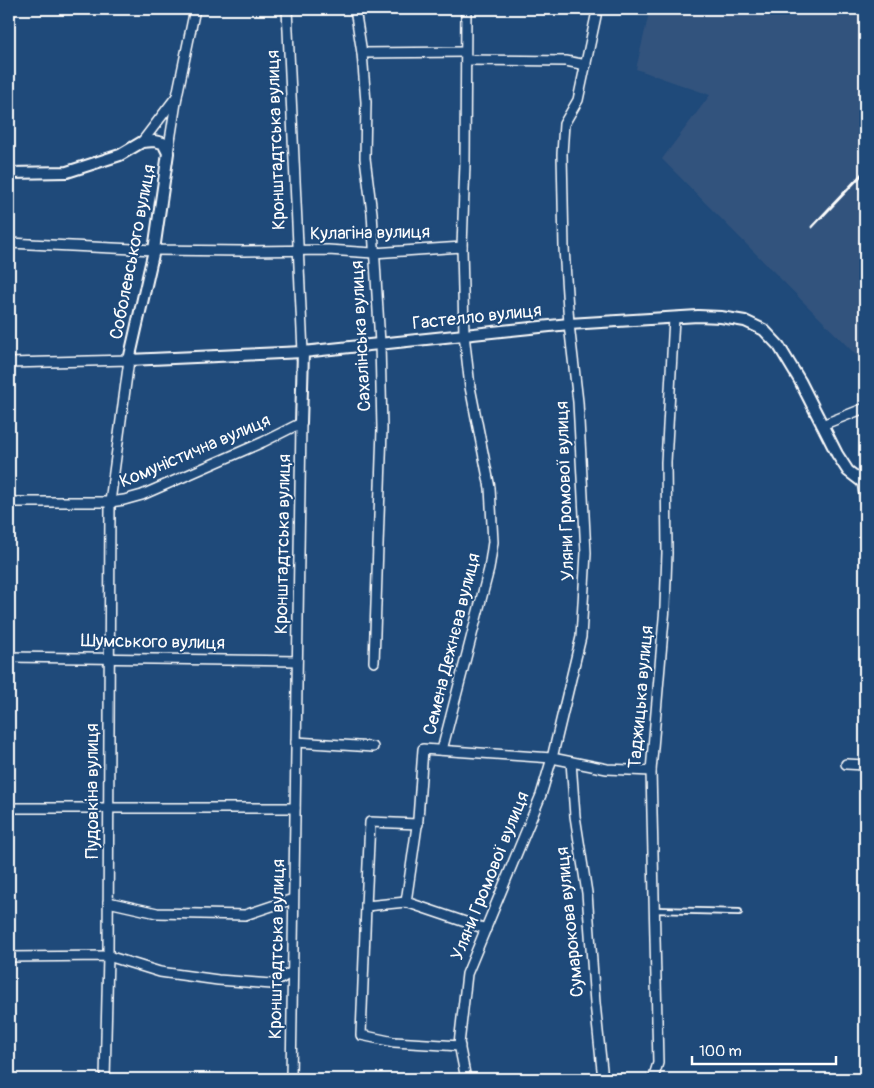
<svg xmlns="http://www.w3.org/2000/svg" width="874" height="1088" font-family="Pangolin,sans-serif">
<rect width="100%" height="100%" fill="#1f4a7a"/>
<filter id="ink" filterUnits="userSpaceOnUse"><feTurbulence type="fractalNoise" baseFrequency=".02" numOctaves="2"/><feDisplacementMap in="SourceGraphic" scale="10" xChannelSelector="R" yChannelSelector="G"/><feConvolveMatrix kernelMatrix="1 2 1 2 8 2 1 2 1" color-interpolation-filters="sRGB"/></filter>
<g filter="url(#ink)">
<polygon fill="#32537d" points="650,9 865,9 865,364 662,159 710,95 636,69"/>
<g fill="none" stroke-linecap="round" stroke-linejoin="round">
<defs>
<polyline id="service" points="654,910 739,912"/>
<g id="minor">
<polyline points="287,9 303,352"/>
<polyline points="355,9 362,53 366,102 365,158 372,213 380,343 382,429 374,662"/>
<polyline points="362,53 465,52"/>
<polyline points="466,60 566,61 586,65"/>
<polyline points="142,142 177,96"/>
<polyline points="168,153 177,96 195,9"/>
<polyline points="9,243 154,250 243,251 328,250 373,253 462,247"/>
<polyline points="9,363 129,360 110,502 108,956 105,1079"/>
<polyline points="822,425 865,408"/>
<polyline points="862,482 865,500"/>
<polyline points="9,502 110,502 124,500 142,495 263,442 301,423 291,1079"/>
<polyline points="9,657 297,661"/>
<polyline points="296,742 373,747"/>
<polyline points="442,750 489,569 493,542 490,488 470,387 464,334 462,247 465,163 466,9"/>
<polyline points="571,762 575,816 587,893 595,1003 603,1079"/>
<polyline points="846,764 865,765"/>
<polyline points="9,808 295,808"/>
<polyline points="108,902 157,913 245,915 293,899"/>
<polyline points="406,902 418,819 423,749 552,758 607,769 651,771"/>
<polyline points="366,906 370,822 418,824"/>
<polyline points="9,957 108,956 160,972 218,980 272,984 292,972"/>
<polyline points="460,1046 394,1042 361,1035 366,906 406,902 486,929"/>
<polyline points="466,1079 459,1044 467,974 541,795 552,758 581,637 586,553 578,402 569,324 564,248 562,154 564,124 578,100 596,16 595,9"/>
<polyline points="653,1079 658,1063 651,771 665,607 667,553 666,462 674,318"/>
</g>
<g id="tertiary">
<polyline points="9,173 67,172 120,155 142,142 154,141 163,143 168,153 154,250 129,360 303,352 569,324 698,316 721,317 745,321 764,330 779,346 800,381 837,454 848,471 865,484"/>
<polyline points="301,423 303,352"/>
</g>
</defs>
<use href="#service" stroke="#fff" stroke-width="8"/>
<use href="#minor" stroke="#fff" stroke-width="12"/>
<use href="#tertiary" stroke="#fff" stroke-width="14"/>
<use href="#service" stroke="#1f4a7a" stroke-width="4.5"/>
<use href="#minor" stroke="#1f4a7a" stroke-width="9"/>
<use href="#tertiary" stroke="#1f4a7a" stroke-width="10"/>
<polyline stroke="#fff" stroke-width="3" points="812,227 865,171"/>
</g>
</g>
<g text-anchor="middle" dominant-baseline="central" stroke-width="4" stroke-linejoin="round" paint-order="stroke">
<g font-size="18" fill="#fff" stroke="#1f4a7a">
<text transform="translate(276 140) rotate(-92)">Кронштадтська вулиця</text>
<text transform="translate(370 233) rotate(-1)">Кулагіна вулиця</text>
<text transform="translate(133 252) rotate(-79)">Соболевського вулиця</text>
<text transform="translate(477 317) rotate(-6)">Гастелло вулиця</text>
<text transform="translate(361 336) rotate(-93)">Сахалінська вулиця</text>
<text transform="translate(195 451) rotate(-23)">Комуністична вулиця</text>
<text transform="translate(565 491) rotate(-92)">Уляни Громової вулиця</text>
<text transform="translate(283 544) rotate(-89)">Кронштадтська вулиця</text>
<text transform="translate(153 642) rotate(1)">Шумського вулиця</text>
<text transform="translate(452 644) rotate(-76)">Семена Дежнєва вулиця</text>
<text transform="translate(641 697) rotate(-85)">Таджицька вулиця</text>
<text transform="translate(92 791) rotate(-90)">Пудовкіна вулиця</text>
<text transform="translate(490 876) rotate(-68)">Уляни Громової вулиця</text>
<text transform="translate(570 922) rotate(-96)">Сумарокова вулиця</text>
<text transform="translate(277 949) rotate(-89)">Кронштадтська вулиця</text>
</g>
</g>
<rect width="874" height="1088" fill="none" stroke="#1f4a7a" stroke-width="30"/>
<rect x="15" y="15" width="844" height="1058" fill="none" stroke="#fff" stroke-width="2" filter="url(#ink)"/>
<path d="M692 1056v8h144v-8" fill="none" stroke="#ffffff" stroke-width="2.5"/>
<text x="699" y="1056" font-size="15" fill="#ffffff" stroke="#1f4a7a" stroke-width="4" paint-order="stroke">100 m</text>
</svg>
